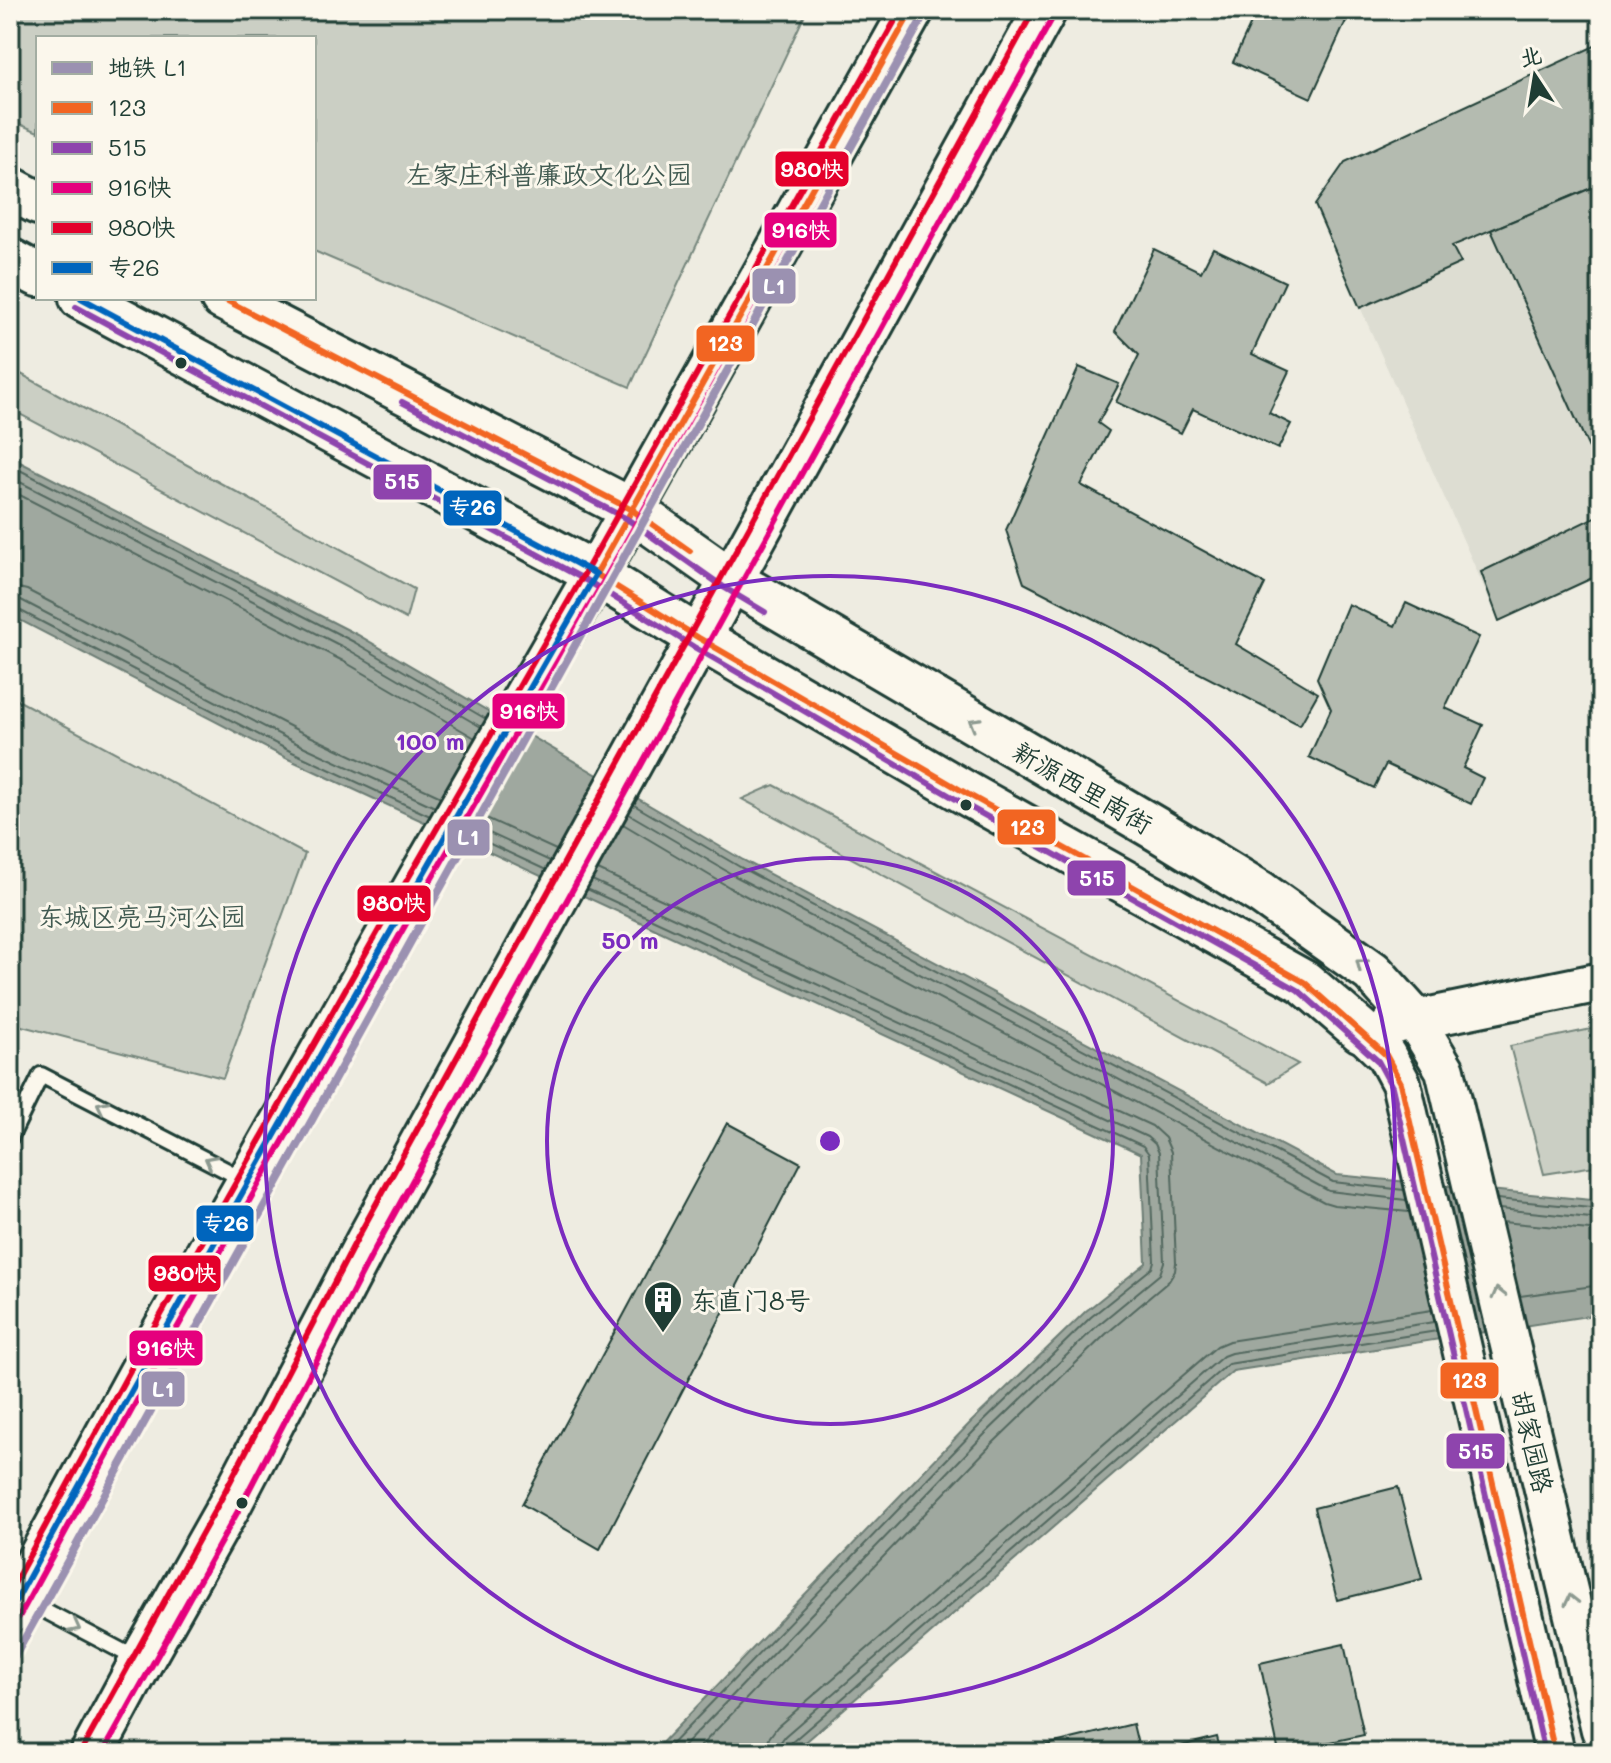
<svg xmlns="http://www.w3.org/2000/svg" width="1611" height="1763" font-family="Mali,'LXGW WenKai TC',sans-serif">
<rect width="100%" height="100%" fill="#eeece1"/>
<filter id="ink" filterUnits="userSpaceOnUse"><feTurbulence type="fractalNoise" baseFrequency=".0125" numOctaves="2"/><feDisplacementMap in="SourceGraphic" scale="16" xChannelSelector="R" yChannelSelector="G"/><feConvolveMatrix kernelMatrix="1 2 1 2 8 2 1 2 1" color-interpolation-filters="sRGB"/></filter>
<g filter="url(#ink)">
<polygon fill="#ddddd2" points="1601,43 1601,574 1499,621 1315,205 1345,162"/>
<g fill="#cbcfc4" stroke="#75867c" stroke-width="2">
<polygon points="10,10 807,10 630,387 314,251 314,38 38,38 38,132 10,120"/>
<polygon points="10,368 414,589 406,619 10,409"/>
<polygon points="10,696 305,854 223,1078 10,1023"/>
<polygon points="774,785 1298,1064 1268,1083 742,799"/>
<polygon points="1601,1027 1601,1165 1544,1174 1510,1046"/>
</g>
<polygon fill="#9fa89f" stroke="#6c7d74" stroke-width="2" points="10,457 358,635 743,860 1337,1175 1601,1201 1601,1314 1233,1371 793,1753 652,1753 971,1422 1086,1311 1146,1263 1141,1154 286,758 10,615"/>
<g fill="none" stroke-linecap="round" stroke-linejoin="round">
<g stroke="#52685f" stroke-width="2">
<polyline points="10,465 354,642 486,719"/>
<polyline points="10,477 349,650 481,727"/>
<polyline points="10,490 343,661 475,738"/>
<polyline points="10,586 27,590 299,731 441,797"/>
<polyline points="10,598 21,600 294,742 435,807"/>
<polyline points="10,608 17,609 290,751 430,816"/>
<polyline points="634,805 740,867 1333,1182 1404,1190"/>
<polyline points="629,814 735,876 1329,1191 1406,1200"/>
<polyline points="482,816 556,850"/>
<polyline points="623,824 729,887 1324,1202 1334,1205 1409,1212"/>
<polyline points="476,827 550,861"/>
<polyline points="471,835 546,870"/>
<polyline points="598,870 1152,1126 1165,1138 1171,1152 1176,1262 1175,1271 1169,1281 1106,1334 993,1443 694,1753"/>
<polyline points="592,880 1147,1137 1155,1144 1159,1153 1164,1262 1160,1274 1098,1325 984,1435 677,1753"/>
<polyline points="587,889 1143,1146 1149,1154 1154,1261 1152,1268 1091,1317 977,1428 663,1753"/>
<polyline points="1497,1199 1601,1209"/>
<polyline points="1499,1209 1601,1219"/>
<polyline points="1502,1222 1601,1231"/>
<polyline points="1520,1296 1601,1285"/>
<polyline points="766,1753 769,1738 777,1727 1217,1346 1229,1341 1432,1310"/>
<polyline points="778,1753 780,1743 785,1736 1223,1356 1231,1353 1434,1322"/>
<polyline points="788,1753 791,1743 1228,1364 1437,1331"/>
</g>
</g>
<g fill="#b4bbb0" stroke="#1f3d34" stroke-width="2">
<polygon points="1257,10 1351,10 1311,98 1233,62"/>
<polygon points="1601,43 1601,184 1452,246 1461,263 1360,308 1315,205 1345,162"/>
<polygon points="1601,184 1601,475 1491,230"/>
<polygon points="1213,248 1285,282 1252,354 1289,371 1269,413 1291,424 1278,449 1193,409 1181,433 1116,402 1139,355 1115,331 1154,249 1201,272"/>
<polygon points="1079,367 1119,384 1098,423 1109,431 1081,485 1265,584 1236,644 1318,693 1300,725 1024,583 1006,530"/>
<polygon points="1601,514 1601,574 1499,621 1481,572"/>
<polygon points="1406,603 1479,637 1445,708 1483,725 1463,768 1483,778 1471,804 1386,764 1374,788 1309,757 1331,709 1317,678 1348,604 1395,626"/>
<polygon points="1601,623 1601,649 1590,628"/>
<polygon points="727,1123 801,1163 600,1549 522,1504"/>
<polygon points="1398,1487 1422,1579 1337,1600 1314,1508"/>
<polygon points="1344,1644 1364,1735 1279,1753 1260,1663"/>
<polygon points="1133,1724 1140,1753 1039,1753 1038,1747"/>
<polygon points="1217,1737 1221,1753 1152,1753"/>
</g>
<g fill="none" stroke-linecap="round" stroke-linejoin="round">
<defs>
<g id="service">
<polyline points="10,1138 41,1075 245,1180"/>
<polyline points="21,1598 137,1659"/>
</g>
<g id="tertiary">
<polyline points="1415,1020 1445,1070 1601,1730"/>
<polyline points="1391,1025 1601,982"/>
<polyline points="1361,1031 1386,1055 1401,1083 1555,1753"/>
</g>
<g id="secondary">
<polyline points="10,188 38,203"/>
<polyline points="10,260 38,275"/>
<polyline points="81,298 596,574 699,638 971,796 1304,982 1361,1031"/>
<polyline points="222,298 632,510 731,580 1158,830 1261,893 1372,972 1415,1020"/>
<polyline points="10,1612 149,1357 419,880 596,574 912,10"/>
<polyline points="92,1753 141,1662 229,1506 367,1242 1045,10"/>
</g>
</defs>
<use href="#service" stroke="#1f3d34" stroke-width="20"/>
<use href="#tertiary" stroke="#1f3d34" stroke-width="44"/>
<use href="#secondary" stroke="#1f3d34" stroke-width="48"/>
<use href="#service" stroke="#fbf7ec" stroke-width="14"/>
<use href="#tertiary" stroke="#fbf7ec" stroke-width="38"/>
<use href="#secondary" stroke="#fbf7ec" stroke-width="42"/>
<defs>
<g id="bus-1">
<polyline points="912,10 596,574 699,638 971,796 1304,982 1386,1055 1401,1083 1555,1753"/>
<polyline points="222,298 632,510 690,551"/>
</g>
<g id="bus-2">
<polyline points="76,307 591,583 694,647 966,805 1298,990 1378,1061 1392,1087 1545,1753"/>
<polyline points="402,402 627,519 725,588 765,612"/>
</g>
<g id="bus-3">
<polyline points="19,1617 158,1362 428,885 605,579 921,15"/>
<polyline points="103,1753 238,1511 376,1247 1054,15"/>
</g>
<g id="bus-4">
<polyline points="10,1591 140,1352 410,875 587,569 901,10"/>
<polyline points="83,1748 220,1501 358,1237 1034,10"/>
</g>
<path id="bus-5" d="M10 1612C200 1263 397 918 596 574L81 298"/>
</defs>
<use href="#bus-1" stroke="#fbf7ec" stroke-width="12"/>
<use href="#bus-2" stroke="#fbf7ec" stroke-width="12"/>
<use href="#bus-3" stroke="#fbf7ec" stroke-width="12"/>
<use href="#bus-4" stroke="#fbf7ec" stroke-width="12"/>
<use href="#bus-5" stroke="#fbf7ec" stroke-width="12"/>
<use href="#bus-1" stroke="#f26522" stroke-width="6"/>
<use href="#bus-2" stroke="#8e44ad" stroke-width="6"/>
<use href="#bus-3" stroke="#e5007d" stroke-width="6"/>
<use href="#bus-4" stroke="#e4002b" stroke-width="6"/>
<use href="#bus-5" stroke="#0065bd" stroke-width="6"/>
<defs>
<polyline id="metro-1" points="10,1665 927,10"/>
</defs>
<use href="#metro-1" stroke="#fbf7ec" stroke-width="14"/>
<use href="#metro-1" stroke="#9b91b1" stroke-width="8"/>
</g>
<defs><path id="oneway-chevron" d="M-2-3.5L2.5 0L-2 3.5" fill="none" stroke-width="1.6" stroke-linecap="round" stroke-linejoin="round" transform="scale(2)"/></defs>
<g stroke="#8d9a90">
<use href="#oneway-chevron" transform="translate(974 723) rotate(-150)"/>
<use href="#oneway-chevron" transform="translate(1361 964) rotate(-143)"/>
<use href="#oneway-chevron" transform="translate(102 1106) rotate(-153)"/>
<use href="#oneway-chevron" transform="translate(210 1161) rotate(-152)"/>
<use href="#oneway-chevron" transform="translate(1498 1293) rotate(-104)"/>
<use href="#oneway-chevron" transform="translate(1571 1600) rotate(-103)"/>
<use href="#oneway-chevron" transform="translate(75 1627) rotate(28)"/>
</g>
</g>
<g fill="none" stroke="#7b2cbf" stroke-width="4">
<circle cx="830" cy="1141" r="283"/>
<circle cx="830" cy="1141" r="565"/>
</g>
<defs>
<symbol id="building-pin" viewBox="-11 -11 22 30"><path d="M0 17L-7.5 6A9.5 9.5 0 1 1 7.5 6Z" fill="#1f3d34" stroke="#fbf7ec"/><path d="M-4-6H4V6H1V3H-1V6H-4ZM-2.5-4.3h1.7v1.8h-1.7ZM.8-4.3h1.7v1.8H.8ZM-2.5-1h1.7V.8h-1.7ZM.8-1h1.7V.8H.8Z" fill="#fff"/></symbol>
</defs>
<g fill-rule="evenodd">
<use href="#building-pin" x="641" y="1278" width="44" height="60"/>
</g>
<g fill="#1f3d34" stroke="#fbf7ec" stroke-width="3">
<circle cx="181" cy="363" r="7"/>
<circle cx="966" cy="805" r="7"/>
<circle cx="242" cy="1503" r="7"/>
</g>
<g text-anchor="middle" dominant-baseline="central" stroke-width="6" stroke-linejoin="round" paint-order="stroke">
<g font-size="26" fill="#415a51" stroke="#fbf7ec">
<text x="549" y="174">左家庄科普廉政文化公园</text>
<text x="142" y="916">东城区亮马河公园</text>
</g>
<g font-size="26" fill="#1f3d34" stroke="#fbf7ec">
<text transform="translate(1083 787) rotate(30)">新源西里南街</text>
<text transform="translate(1533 1442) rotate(77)">胡家园路</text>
</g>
<g font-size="26" fill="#1f3d34" stroke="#fbf7ec" text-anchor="start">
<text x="691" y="1300">东直门8号</text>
</g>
</g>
<circle cx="830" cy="1141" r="12" fill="#7b2cbf" stroke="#fbf7ec" stroke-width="4"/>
<g font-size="24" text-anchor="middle" font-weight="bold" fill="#7b2cbf" stroke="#fbf7ec" stroke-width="6" stroke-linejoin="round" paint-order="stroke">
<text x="430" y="750">100 m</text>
<text x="630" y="949">50 m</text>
</g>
<g stroke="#fbf7ec" stroke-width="3">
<rect x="774" y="150" width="76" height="38" rx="8" fill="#e4002b"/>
<rect x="763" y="211" width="75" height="38" rx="8" fill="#e5007d"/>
<rect x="751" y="267" width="46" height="38" rx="8" fill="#9b91b1"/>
<rect x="695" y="324" width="61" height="39" rx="8" fill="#f26522"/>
<rect x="372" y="463" width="61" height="38" rx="8" fill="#8e44ad"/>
<rect x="442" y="489" width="61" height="38" rx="8" fill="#0065bd"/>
<rect x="491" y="692" width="75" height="38" rx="8" fill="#e5007d"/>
<rect x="996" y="808" width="61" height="38" rx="8" fill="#f26522"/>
<rect x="446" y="818" width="45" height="39" rx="8" fill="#9b91b1"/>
<rect x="1066" y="859" width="61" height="38" rx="8" fill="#8e44ad"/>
<rect x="356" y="884" width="76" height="39" rx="8" fill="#e4002b"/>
<rect x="195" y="1204" width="60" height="39" rx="8" fill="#0065bd"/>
<rect x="147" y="1254" width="75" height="39" rx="8" fill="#e4002b"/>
<rect x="128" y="1329" width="76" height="38" rx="8" fill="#e5007d"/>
<rect x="1439" y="1361" width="61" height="39" rx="8" fill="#f26522"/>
<rect x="140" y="1370" width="46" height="38" rx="8" fill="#9b91b1"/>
<rect x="1445" y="1432" width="61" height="38" rx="8" fill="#8e44ad"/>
</g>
<g font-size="22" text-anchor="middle" font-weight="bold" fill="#fff">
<text x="812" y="177">980快</text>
<text x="801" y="238">916快</text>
<text x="774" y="294">L1</text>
<text x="725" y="351">123</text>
<text x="402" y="489">515</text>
<text x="472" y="515">专26</text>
<text x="529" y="719">916快</text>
<text x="1027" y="835">123</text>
<text x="468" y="845">L1</text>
<text x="1097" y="886">515</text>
<text x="394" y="911">980快</text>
<text x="225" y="1231">专26</text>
<text x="185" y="1281">980快</text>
<text x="166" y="1356">916快</text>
<text x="1469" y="1388">123</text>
<text x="163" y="1397">L1</text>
<text x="1476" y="1459">515</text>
</g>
<rect width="1611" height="1763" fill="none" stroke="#fbf7ec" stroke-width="40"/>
<rect x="20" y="20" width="1571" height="1723" fill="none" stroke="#1f3d34" stroke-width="3" filter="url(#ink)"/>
<rect x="36" y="36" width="280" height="264" fill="#fbf7ec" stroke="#a3ada2" stroke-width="2"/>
<rect x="52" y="62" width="40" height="12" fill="#9b91b1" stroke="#a3ada2" stroke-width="2"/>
<text x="108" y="76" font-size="24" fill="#1f3d34">地铁 L1</text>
<rect x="52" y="102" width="40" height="12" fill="#f26522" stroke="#a3ada2" stroke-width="2"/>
<text x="108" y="116" font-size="24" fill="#1f3d34">123</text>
<rect x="52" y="142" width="40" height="12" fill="#8e44ad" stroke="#a3ada2" stroke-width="2"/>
<text x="108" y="156" font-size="24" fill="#1f3d34">515</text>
<rect x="52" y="182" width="40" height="12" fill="#e5007d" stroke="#a3ada2" stroke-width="2"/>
<text x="108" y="196" font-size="24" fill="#1f3d34">916快</text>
<rect x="52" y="222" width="40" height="12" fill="#e4002b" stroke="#a3ada2" stroke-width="2"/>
<text x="108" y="236" font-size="24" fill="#1f3d34">980快</text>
<rect x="52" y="262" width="40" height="12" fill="#0065bd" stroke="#a3ada2" stroke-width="2"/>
<text x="108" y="276" font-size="24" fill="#1f3d34">专26</text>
<g transform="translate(1535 76) rotate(348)" stroke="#fbf7ec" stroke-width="6" paint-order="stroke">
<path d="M0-6L14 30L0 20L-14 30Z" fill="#1f3d34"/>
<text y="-12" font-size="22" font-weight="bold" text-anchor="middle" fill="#1f3d34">北</text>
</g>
</svg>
